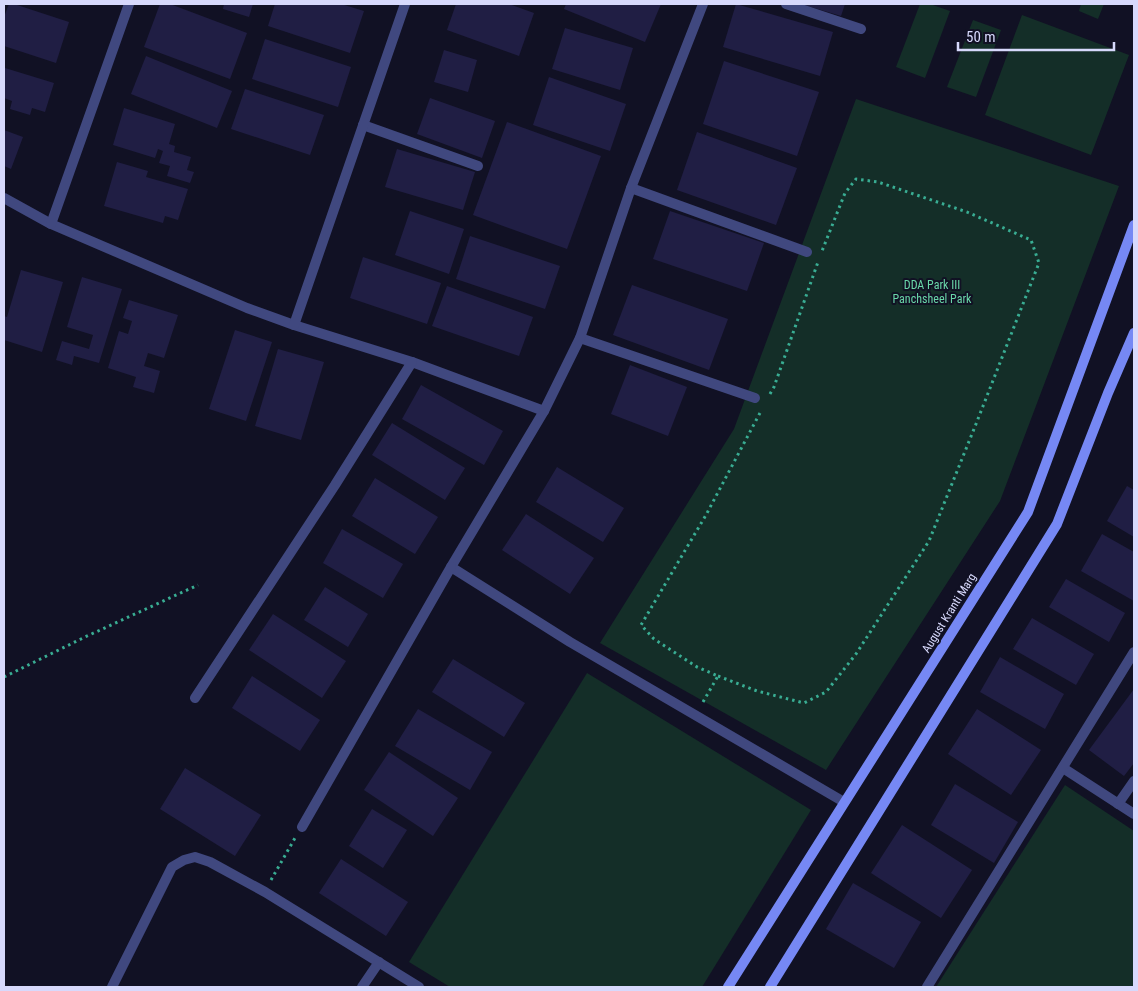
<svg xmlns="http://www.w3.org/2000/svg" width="1138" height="991" font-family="'Roboto Condensed',sans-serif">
<rect width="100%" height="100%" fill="#111124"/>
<g fill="#142e28">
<polygon points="920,4 930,4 950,11 925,78 896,67"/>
<polygon points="1081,4 1104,4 1098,19 1079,11"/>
<polygon points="1022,15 1129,55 1091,155 985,115"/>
<polygon points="973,20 1001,30 976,97 947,87"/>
<polygon points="856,99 1119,186 1000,501 826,770 600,643 734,429"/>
<polygon points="587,673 811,810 702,987 450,987 409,962"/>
<polygon points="1065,785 1134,831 1134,987 936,987"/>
</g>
<g fill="#201e44">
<polygon points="9,4 14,4 69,22 56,63 4,46 4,17"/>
<polygon points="160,4 170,4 247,33 230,79 144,47"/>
<polygon points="224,4 253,4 249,17 223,9"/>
<polygon points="275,4 341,4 364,11 350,53 268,26"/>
<polygon points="456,4 509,4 534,13 519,56 447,30"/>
<polygon points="566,4 661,4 645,42 564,9"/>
<polygon points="736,4 833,32 820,76 723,47"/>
<polygon points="801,4 845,4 841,16"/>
<polygon points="565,28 633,48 620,90 552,69"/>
<polygon points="265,39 351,67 338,107 252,79"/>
<polygon points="444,50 477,60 468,92 434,82"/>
<polygon points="146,56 232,91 217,128 131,94"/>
<polygon points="724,61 819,92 797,156 703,124"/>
<polygon points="5,68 54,83 45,112 32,108 30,115 10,109 12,101 4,98 4,72"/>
<polygon points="549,77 626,104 610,151 533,125"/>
<polygon points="245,89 324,115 310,155 231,129"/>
<polygon points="430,98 495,121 482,158 417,134"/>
<polygon points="124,108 175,124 169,144 175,146 174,152 191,157 187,170 194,172 190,183 167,176 170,166 159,163 163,151 158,149 155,158 113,145"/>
<polygon points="507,122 601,156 567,249 473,215"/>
<polygon points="4,130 23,137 11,169 4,166"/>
<polygon points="697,132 797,168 776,225 677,190"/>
<polygon points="397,149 475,172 463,210 385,187"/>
<polygon points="117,162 148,171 146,177 188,189 178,220 165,216 163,223 104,206"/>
<polygon points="410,211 464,229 449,274 395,255"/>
<polygon points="670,211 764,243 747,291 653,259"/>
<polygon points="470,236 560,266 545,309 456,279"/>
<polygon points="363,257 441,283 427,324 350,298"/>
<polygon points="21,270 63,282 42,352 4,340 4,316 7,317"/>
<polygon points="82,277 122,289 99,363 74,356 72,365 56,360 62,341 89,349 93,335 67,327"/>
<polygon points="632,285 728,319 709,370 613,335"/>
<polygon points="447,286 533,317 519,356 432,326"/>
<polygon points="129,300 178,315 164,358 148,353 144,366 160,371 154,393 133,387 136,377 108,368 119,331 128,334 132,321 123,318"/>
<polygon points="235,330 272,342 246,421 209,409"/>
<polygon points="278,349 324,362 301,440 255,426"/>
<polygon points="630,365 687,387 668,436 611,414"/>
<polygon points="421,385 503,431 484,465 402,419"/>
<polygon points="392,423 465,468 445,500 372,455"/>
<polygon points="557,467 624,508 603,542 536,502"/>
<polygon points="375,478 438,517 415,554 352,516"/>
<polygon points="1127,486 1134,490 1134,537 1107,521"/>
<polygon points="526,514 594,558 570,594 502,550"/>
<polygon points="342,529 403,564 383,598 323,563"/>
<polygon points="1102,534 1134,552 1134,601 1081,571"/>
<polygon points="1066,579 1125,613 1109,642 1049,607"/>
<polygon points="325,587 368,614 348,647 304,620"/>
<polygon points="273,614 346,661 322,698 249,650"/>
<polygon points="1032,618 1094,654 1076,685 1013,649"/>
<polygon points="1000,657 1064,694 1045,729 980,692"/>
<polygon points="453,659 525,703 504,737 432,692"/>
<polygon points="252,676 320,720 300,751 232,708"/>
<polygon points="1134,689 1134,763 1124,776 1089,750"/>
<polygon points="418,709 492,752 470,790 395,746"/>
<polygon points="977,709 1041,750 1011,795 948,754"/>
<polygon points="389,752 458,798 433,836 364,790"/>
<polygon points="185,768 261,815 235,856 160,809"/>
<polygon points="955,784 1018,822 994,863 931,825"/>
<polygon points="372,809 407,830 383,868 349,846"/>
<polygon points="902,825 972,870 941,918 871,873"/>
<polygon points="341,859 408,902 386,936 319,893"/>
<polygon points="853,883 921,922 894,968 826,929"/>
</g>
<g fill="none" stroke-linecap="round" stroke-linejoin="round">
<g stroke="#39ad93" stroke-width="3" stroke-dasharray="2.5 4" stroke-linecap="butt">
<polyline points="770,394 774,387 818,262"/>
<polyline points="718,676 757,691 804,703 826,692 856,654 929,541 976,424 1039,263 1031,240 967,212 878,182 856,179 845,193 822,251"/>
<polyline points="4,677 85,637 198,585"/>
<polyline points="703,702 718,676 697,667 654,639 641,625 706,515 761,411"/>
<polyline points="271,880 295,838"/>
</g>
<g stroke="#40487f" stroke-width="10">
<polyline points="786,4 861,29"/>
<polyline points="363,125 478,166"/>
<polyline points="631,188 807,252"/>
<polyline points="4,198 51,224 247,308 294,325 412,362 544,411 451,567 570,642 844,802"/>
<polyline points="51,224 129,4"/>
<polyline points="294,325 405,4"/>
<polyline points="580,338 755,398"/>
<polyline points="544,411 580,338 631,188 703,4"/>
<polyline points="195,698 335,485 412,362"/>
<polyline points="1063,768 1134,814"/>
<polyline points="1118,804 1134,781"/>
<polyline points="302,827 451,567"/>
<polyline points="112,987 172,867 184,860 195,857 210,862 265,892 419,987"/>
<polyline points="362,987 379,962"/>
<polyline points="927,987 1134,652"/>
</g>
<g stroke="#7688f4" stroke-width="10">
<polyline points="728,987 1028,512 1134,225"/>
<polyline points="770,987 1057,524 1108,393 1134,333"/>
</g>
</g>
<g text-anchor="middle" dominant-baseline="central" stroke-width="4" stroke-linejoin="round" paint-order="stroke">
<g font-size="12" fill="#69d6a8" stroke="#111124">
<text x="932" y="285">DDA Park III<tspan x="932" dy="14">Panchsheel Park</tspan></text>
</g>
<g font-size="12" fill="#d7d9fc" stroke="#111124">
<text transform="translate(949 613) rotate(-58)">August Kranti Marg</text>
</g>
</g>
<rect width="1138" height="991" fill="none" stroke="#d7d9fc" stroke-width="10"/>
<path d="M958 42v8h156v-8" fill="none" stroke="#d7d9fc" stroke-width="2.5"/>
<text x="966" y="42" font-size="15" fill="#d7d9fc" stroke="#111124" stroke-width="4" paint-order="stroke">50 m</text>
</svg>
